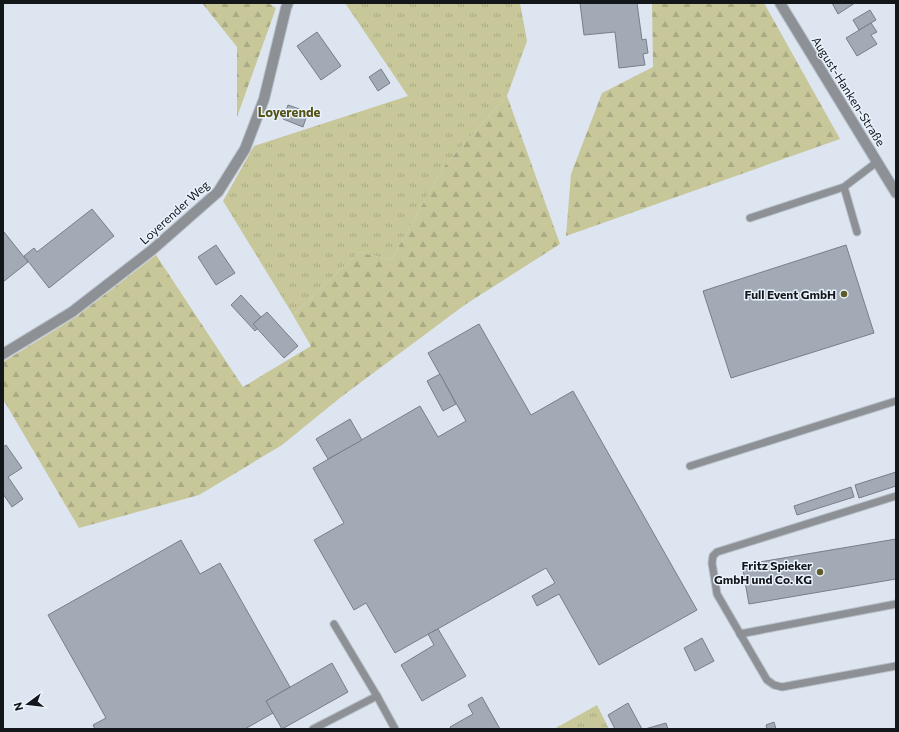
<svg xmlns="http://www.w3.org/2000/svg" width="899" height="732" font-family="Commissioner,sans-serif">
<defs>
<pattern id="grass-tufts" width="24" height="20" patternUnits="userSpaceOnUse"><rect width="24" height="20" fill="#c7c79a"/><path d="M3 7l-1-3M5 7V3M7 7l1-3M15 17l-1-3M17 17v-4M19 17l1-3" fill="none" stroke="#aaaa84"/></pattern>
<pattern id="forest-firs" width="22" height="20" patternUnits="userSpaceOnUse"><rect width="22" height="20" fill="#c7c79a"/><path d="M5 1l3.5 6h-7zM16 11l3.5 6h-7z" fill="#aaaa84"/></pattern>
</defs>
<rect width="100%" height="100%" fill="#dce5f0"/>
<g fill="url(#grass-tufts)">
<polygon points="345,3 520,3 527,41 507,96 445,165 391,260 359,252 293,315 223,201 254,146 408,96"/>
<polygon points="597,705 609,729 554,729"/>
</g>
<g fill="url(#forest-firs)">
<polygon points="202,3 268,3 276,8 237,117 237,47"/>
<polygon points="652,3 764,3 840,139 566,236 571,174 602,93 653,67"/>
<polygon points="507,96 560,244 466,304 341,397 282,445 199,495 79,528 3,399 3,362 76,317 156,255 243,387 311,346 293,315 359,252 391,260 445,165"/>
</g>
<g fill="#a2abb5" stroke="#777f88">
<polygon points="580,3 637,3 642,40 646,39 648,53 643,54 645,65 619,68 615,32 584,35"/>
<polygon points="832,3 855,3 838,14"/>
<polygon points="870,10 876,20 859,30 853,20"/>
<polygon points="871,23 877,32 871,35 877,44 857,56 846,38"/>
<polygon points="317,32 341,66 321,80 297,46"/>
<polygon points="381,69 390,83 378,91 369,77"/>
<polygon points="288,105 308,112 303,127 283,119"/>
<polygon points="92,209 114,236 49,288 24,256 34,248 37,252"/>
<polygon points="3,232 4,232 28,262 3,282"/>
<polygon points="216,245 235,273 216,285 198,257"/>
<polygon points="846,245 874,333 731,378 703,291"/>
<polygon points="241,295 261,317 253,324 258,328 255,331 231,305"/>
<polygon points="267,312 298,346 284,358 253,324"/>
<polygon points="479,324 531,415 573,391 697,610 599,665 559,594 537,606 532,596 555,583 546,568 395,653 366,603 354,610 314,540 344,523 313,468 420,406 438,437 466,421 428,353"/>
<polygon points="440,374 456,404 443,411 427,381"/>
<polygon points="350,419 362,440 328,459 316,439"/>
<polygon points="6,445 22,468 8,477 23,499 12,507 3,494 3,447"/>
<polygon points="896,472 896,486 859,498 855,485"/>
<polygon points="851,487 854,497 797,515 794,506"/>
<polygon points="896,539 896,579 749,604 742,565"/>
<polygon points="181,540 200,574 220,563 290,687 266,701 273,713 245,729 95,729 93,725 106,718 48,615"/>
<polygon points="438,629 466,676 422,701 401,665 434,645 428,634"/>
<polygon points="702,638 714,661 695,671 684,648"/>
<polygon points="332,663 348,692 282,729 266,701"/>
<polygon points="482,697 500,729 451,729 450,727 473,714 468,705"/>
<polygon points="628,703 642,729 615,729 608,715"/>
<polygon points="774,722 776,729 767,729 766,725"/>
<polygon points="666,723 668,729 645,729"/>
</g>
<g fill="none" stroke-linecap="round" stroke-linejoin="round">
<defs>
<g id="service">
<polyline points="844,187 857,232"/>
<polyline points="750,218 844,187 877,162"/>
<polyline points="690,466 896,401"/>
<polyline points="896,496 717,552 713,556 712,563 717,594 767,680 774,685 782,687 896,666"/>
<polyline points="334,624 377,696 395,729"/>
<polyline points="740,634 896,604"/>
<polyline points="313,729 377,696"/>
</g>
<g id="minor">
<polyline points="780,3 896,193"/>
<polyline points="3,354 72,312 152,250 218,192 245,149 264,99 286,8 288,3"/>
</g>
</defs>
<use href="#service" stroke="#b8c0c9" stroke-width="9"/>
<use href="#minor" stroke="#b8c0c9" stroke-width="12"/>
<use href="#service" stroke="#8d9095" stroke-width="7"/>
<use href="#minor" stroke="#8d9095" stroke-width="10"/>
</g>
<g fill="#5d5c29" stroke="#e9f2fd" stroke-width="1.5">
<circle cx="844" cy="294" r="4"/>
<circle cx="820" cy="572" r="4"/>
</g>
<g text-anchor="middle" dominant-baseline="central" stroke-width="3" stroke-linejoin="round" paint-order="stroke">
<g font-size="12" fill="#14171a" stroke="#e9f2fd">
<text transform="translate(849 91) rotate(58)">August-Hanken-Straße</text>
<text transform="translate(174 212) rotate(-42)">Loyerender Weg</text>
</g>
<g font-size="12" font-weight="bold" fill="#14171a" stroke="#e9f2fd" text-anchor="end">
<text x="836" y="294">Full Event GmbH</text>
<text x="812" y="565">Fritz Spieker<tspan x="812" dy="14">GmbH und Co. KG</tspan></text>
</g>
<g font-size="13" font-weight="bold" fill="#535114" stroke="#e9f2fd">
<text x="289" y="112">Loyerende</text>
</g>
</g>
<rect width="899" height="732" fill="none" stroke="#14171a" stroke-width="8"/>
<g transform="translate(28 704) rotate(255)" stroke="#e9f2fd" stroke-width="3" paint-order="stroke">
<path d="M0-3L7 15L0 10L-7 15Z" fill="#14171a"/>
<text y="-6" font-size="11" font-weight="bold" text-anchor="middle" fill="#14171a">N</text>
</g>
</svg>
